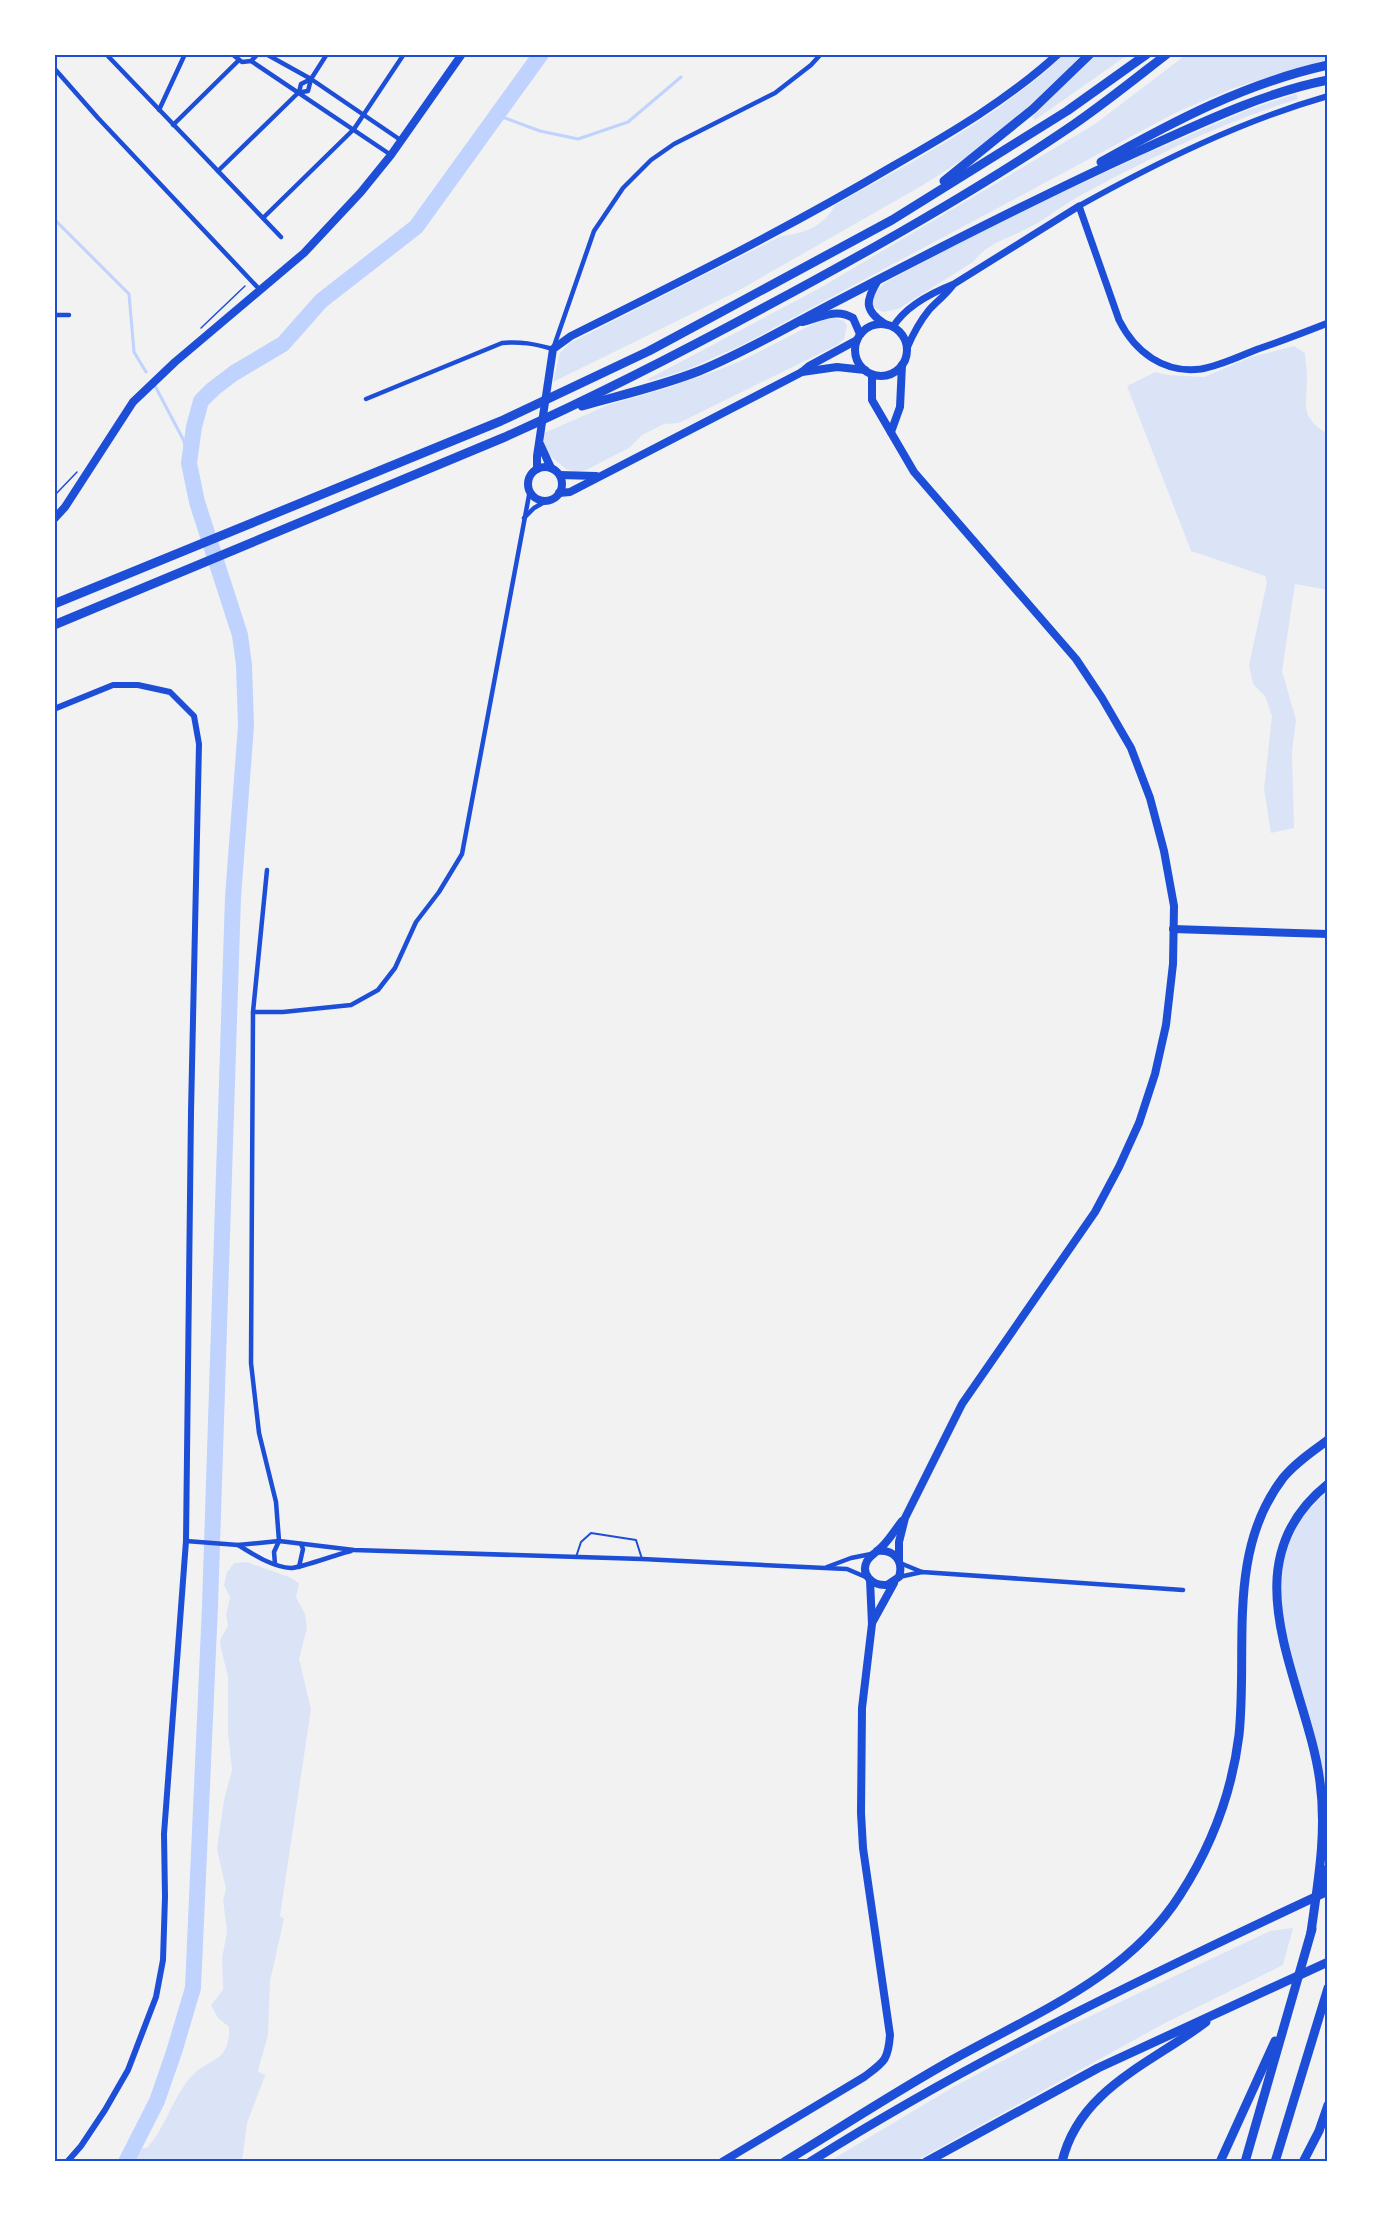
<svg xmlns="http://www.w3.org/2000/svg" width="1382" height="2216" font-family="'Nunito Sans',sans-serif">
<rect width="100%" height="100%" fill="#f2f2f2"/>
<g fill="#dbe4f7">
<path d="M1065 54H1083L1023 112 967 157 923 185 736 292 553 382 560 353 570 343 781 236C804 234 824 226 835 205 916 160 997 118 1065 54Z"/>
<polygon points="1096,54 1129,54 1035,120 1032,117"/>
<polygon points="1187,54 1328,54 1328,59 1234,88 1177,112 742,345 686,370 650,381 648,379 820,288 1008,176 1095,124"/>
<path d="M1296 94 1298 99C1222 122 1150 158 1081 195 1061 206 1043 222 1022 231 1002 241 988 243 973 262L898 309 883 312 873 307C869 294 879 288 888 281L996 223 1145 154 1250 109Z"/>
<polygon points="832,317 844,321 847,326 844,339 837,345 679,423 664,424 642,435 629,448 586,470 576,472 566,469 549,455 544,445 544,433 608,405 667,388 713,372 745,359 813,324"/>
<path d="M1294 346 1305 353C1305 361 1307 369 1307 377 1307 405 1299 417 1328 434V590L1295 584 1282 671 1296 720 1292 752 1294 828 1271 833 1264 789 1272 716 1265 696 1253 684 1249 665 1267 582 1265 576 1191 551 1127 386 1155 372 1168 375 1204 377 1251 357Z"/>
<polygon points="1328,1491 1328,1827 1325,1837 1319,1756 1279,1611 1284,1551 1303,1515"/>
<path d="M247 1562 289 1577 299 1583 296 1597 305 1614 307 1628 299 1659 311 1709 280 1916 284 1919 270 1981 268 2035 258 2071 264 2075 266 2073 247 2123 242 2162H133L142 2148H147C165 2128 172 2100 189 2079 208 2056 230 2065 229 2027L218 2018 211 2005 223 1990 222 1959 227 1931 223 1900 226 1889 217 1849 224 1800 232 1770 228 1732V1677L220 1644 221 1638 228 1626 226 1615 230 1597 224 1585 227 1572 234 1563Z"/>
<polygon points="1293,1928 1283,1965 1165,2023 914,2162 828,2162 955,2086 1065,2028 1270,1931"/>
</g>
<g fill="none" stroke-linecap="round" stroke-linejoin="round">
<g stroke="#bfd3fe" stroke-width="3">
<polyline points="497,115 540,131 578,139 628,122 681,77"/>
<polyline points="54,219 129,294 134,352 146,372"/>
<polyline points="154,384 184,441 189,463"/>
</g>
<polyline stroke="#bfd3fe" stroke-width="16" points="126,2162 157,2101 174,2052 193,1988 210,1606 233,897 246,726 244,665 240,635 197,502 189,463 194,427 201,401 213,389 234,373 283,344 321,301 416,227 541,54"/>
<g stroke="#1d4ed8" stroke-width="1.5">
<polyline points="201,328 245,286"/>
<polyline points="54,496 77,472"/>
</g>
<polyline stroke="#1d4ed8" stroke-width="2" points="576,1557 581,1542 591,1533 636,1540 642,1559"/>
<g stroke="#1d4ed8" stroke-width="4.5">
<polyline points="106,54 281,237"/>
<polyline points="232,54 242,62 251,61 258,54"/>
<polyline points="266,54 311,79 402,141"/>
<polyline points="251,61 391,155"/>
<polyline points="54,68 98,118 261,291"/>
<polyline points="302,92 308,91 311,79 327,54"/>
<polyline points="159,110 185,54"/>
<polyline points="173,125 238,61"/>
<polyline points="218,171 299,92 301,84 311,79"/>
<polyline points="263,218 354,129 404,54"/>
<polyline points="54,315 69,315"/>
<path d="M366 399 502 343C520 341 535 344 553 349L594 231 623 188 651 160 674 144 775 93 811 65 821 54"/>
<polyline points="524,518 534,508 548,500"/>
<polyline points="267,870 253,1012 251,1363 259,1433 276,1502 279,1541 274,1552 275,1564"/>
<polyline points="253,1012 283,1012 351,1005 378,990 395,968 416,922 439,892 462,854 530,490"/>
<polyline points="186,1541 238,1545 279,1541 354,1550 642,1559 825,1568 847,1569 868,1578"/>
<path d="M238 1545C253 1554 272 1567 291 1568 301 1568 337 1554 351 1551"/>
<polyline points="900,1563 922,1572"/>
<polyline points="299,1567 303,1549 301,1544"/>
<polyline points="827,1567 851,1558 871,1554"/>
<polyline points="899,1577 922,1572 1183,1590"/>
</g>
<g stroke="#1d4ed8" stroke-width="6">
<path d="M1079 206C1158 162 1241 121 1328 96"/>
<polyline points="54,709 113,685 138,685 170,692 194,716 199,744 191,1112 186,1541 164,1834 165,1897 163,1960 156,1997 128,2070 105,2110 81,2146 67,2162"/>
</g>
<g stroke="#1d4ed8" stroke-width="7">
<path d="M893 327C905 307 931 293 954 284L1079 206 1119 320C1135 352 1164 374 1201 369 1220 366 1240 356 1258 349 1282 341 1305 332 1328 323"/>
<path d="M907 348C913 334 920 321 929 310 937 301 946 295 953 285"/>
</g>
<g stroke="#1d4ed8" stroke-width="8">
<path d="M878 280C866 300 863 310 885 324"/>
<path d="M803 322C820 317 837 308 853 318L860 334"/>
<circle cx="881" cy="350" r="26"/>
<polyline points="802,372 837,367 865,370"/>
<polyline points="872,375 872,400 914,472 1076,659 1102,698 1131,748 1150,798 1164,851 1174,906 1173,964 1166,1025 1155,1074 1139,1123 1119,1167 1095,1212 962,1404 905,1518 899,1542 899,1560"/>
<polyline points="891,432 900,407 902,365"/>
<polyline points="540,444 551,468"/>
<circle cx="545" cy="484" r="17"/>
<path d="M537 469V456L553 349 571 336C680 282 788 228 893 166 951 133 1009 99 1058 54"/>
<polyline points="560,475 596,476"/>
<polyline points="559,493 570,492 802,372 809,366 857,340"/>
<polyline points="54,519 65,507 133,402 175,362 304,253 361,192 391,155 462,54"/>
<polyline points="1173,929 1328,934"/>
<path d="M877 1551C894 1549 904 1561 899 1577L887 1585C873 1586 860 1575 867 1561 870 1556 873 1555 877 1551 887 1544 894 1531 902 1521"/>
<polyline points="872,1623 894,1583"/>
<path d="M722 2162 864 2077C884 2062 888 2061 890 2035L863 1848 861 1813 862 1708 872 1624 870 1580"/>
</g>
<g stroke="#1d4ed8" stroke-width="9">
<path d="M1101 162C1174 121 1246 83 1328 65"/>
<polyline points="944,181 1033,109 1090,54"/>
<path d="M582 406C621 395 661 386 699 371 750 350 796 322 845 297 941 247 1038 197 1137 152 1199 124 1262 93 1328 80"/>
<polyline points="54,604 501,421 649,351 892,220 1067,111 1147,54"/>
<path d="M54 625 505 437C594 397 680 353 765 307 870 251 975 192 1073 125 1105 103 1136 78 1167 54"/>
<polyline points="1322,1892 1328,1868"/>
<path d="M1311 1932C1318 1882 1327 1833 1320 1782 1307 1682 1225 1566 1328 1484"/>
<path d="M784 2162C840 2128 895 2092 952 2060 1034 2014 1128 1977 1180 1895 1211 1847 1232 1792 1239 1735 1248 1649 1226 1552 1283 1478 1295 1463 1313 1451 1328 1440"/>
<path d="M810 2162C975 2058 1151 1974 1328 1891"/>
<polyline points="926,2162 1098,2068 1328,1962"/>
<path d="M1062 2162C1079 2089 1152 2063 1206 2022"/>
<polyline points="1220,2162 1275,2041"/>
<polyline points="1245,2162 1312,1929"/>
<polyline points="1275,2162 1328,1988"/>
<polyline points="1303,2162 1319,2131 1328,2105"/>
</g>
</g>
<rect width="1382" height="2216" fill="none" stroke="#ffffff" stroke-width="111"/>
<rect x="56" y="56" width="1270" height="2104" fill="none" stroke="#1d4ed8" stroke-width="2"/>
</svg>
